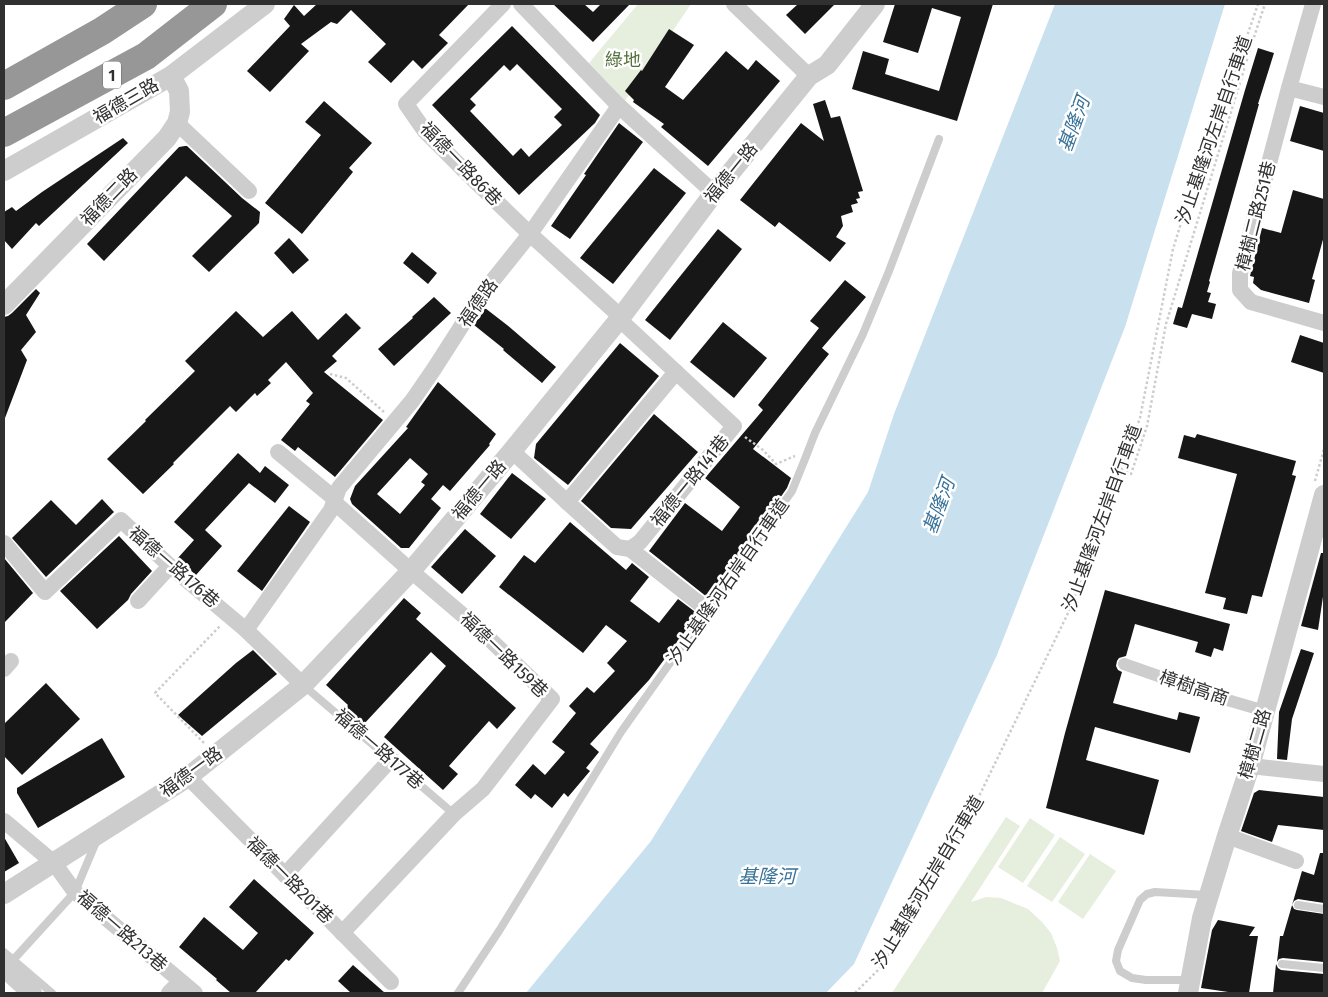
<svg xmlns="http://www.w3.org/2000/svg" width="1328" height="997" font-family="'Fira Sans Condensed','Noto Sans TC',sans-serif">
<rect width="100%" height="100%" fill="#fff"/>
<g fill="#e6eede">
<polygon points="638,4 691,4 625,101 589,63"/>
<polygon points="1006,817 1020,826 971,902 986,897 1001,898 1028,909 1042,922 1051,933 1057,948 1060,961 1042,993 892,993"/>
<polygon points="1030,818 1055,835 1023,883 998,867"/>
<polygon points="1060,837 1085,854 1052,902 1027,886"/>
<polygon points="1090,854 1116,871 1083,919 1058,902"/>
</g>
<polygon fill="#c9e0ef" points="1055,4 1225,4 1125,327 997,655 854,964 826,993 526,993 651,841 868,492 894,414"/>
<g fill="#171717" fill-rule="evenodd">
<polygon points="317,4 469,4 439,35 448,43 422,69 413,60 391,83 368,62 386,44 351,10 337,24 331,22 301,44 309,51 270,92 247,71 290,26 284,19 294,5 304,16"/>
<polygon points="553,4 584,4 593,12 601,4 630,4 593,42"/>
<polygon points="798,4 835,4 805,34 786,15"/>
<polygon points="895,4 993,4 957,121 852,89 863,51 889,59 885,74 939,91 961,17 932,8 918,53 883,42"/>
<path d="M512 26 600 115 595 123 519 195 432 105ZM517 64 562 109 554 117 562 125 529 157 521 148 513 156 470 111 476 105 470 99 504 65 510 71Z"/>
<polygon points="669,29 694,45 665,87 683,100 726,51 748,70 756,60 780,81 708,166 661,127 664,124 633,102 634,100 625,91 641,70 642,71"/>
<polygon points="1258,48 1274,53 1258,104 1259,104 1209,281 1210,282 1207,292 1211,293 1208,302 1216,304 1212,319 1192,314 1187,328 1173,324 1178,307 1182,308 1245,90"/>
<polygon points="825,100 831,118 840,116 863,191 858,192 860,198 856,199 858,203 851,205 853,212 841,216 843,226 836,237 846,243 830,262 779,222 775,227 740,200 801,123 824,141 813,104"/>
<polygon points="324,101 372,143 349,168 353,172 302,234 265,203 321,135 305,122"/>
<polygon points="1300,106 1324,113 1324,151 1290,141"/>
<polygon points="619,123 643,142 570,239 551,226 586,175 584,174"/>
<polygon points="123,138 128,143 39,226 36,223 12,249 4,240 4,212 12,207 16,211 42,192"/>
<polygon points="185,146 187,146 242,198 260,212 259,223 209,272 192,256 232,216 186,176 104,261 87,244 179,147"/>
<polygon points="654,168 686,193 613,284 580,258"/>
<polygon points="1293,190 1324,199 1324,236 1312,279 1315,280 1309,303 1261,290 1253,283 1254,277 1250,276 1262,228 1281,233"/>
<polygon points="718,229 742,249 670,340 645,320"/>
<polygon points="289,238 309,260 293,274 274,253"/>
<polygon points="412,252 437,273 428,284 403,263"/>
<polygon points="845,280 866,297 822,348 829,354 753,449 791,478 787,488 752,538 707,597 649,551 685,503 722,531 740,507 705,478 763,410 758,405 819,328 810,321"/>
<polygon points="36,289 40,293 26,315 36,332 21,350 27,360 5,418 4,418 4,317 8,316 12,313"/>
<polygon points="434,297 451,313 394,366 378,349 413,318 412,317"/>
<polygon points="485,308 507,325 556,367 542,383 503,350 504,349 474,325"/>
<polygon points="236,311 263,337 292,311 318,340 346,313 361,328 332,356 337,361 324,372 383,420 335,477 298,447 295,451 281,440 310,404 306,401 313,393 286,362 268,380 271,383 257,396 255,393 236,412 230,406 173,463 174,464 143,494 107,459 146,421 145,420 195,371 185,361"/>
<polygon points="723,322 767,358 734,398 690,362"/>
<polygon points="1300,335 1324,343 1324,373 1291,362"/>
<polygon points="620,343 659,376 568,485 534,458 536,444"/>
<path d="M438 382 496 434 489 444 490 445 450 491 443 485 431 499 441 508 409 548H401L352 504 350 499 355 486 408 428 406 427ZM410 458 428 474 421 482 425 485 400 514 377 494Z"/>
<polygon points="654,414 698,452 631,529 611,528 581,501"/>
<polygon points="1197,434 1296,461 1292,475 1296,476 1262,597 1252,595 1247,614 1223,609 1226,598 1205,593 1237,474 1178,458 1184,435 1195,438"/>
<polygon points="238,453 260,473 265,466 289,485 275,503 249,483 205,530 222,546 196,575 177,559 194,540 174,522"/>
<polygon points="512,473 546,499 511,539 480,514"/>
<polygon points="102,499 114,512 46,577 12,538 51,500 76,525"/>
<polygon points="289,506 310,522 262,591 237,571"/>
<polygon points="570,522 626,570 632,563 649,577 630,601 659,623 678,599 698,614 649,680 590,744 599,752 586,768 590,771 568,797 564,793 552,808 535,794 531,799 515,785 533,764 545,775 565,752 552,742 576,713 569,706 587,687 594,693 615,671 607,663 627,641 606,625 583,653 499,587 524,555 535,563"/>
<polygon points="465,529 496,556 462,594 431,567"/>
<polygon points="119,536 152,571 131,594 128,600 97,629 60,591"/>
<polygon points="1321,553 1324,553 1324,590 1318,630 1301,626"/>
<polygon points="4,558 33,593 4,623"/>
<polygon points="1105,590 1230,624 1223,651 1214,648 1211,657 1195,652 1198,642 1135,624 1126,656 1119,658 1117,661 1116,666 1118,670 1122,672 1113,703 1177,720 1179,712 1200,717 1190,753 1095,727 1086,760 1159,780 1144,835 1046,808 1065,733"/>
<polygon points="404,598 421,613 416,619 516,708 497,729 489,721 449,766 458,774 443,790 384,737 446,666 431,652 363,725 345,709 348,705 326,685"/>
<polygon points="1301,649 1314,653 1292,719 1287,760 1277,759 1279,712"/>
<polygon points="253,650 277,674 202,736 178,715 236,663"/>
<polygon points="46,683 80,719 22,775 4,756 4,724"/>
<polygon points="102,738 125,777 38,828 17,793 17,788"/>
<polygon points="1259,790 1324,797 1324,830 1278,825 1272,842 1241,831 1254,793"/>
<polygon points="4,837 19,863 4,872"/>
<polygon points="1320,853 1324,853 1324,903 1298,899 1294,901 1292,905 1294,909 1297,910 1324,914 1324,962 1283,958 1279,959 1277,962 1280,936 1283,936 1302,871 1314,875"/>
<polygon points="254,879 314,933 289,961 286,959 255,993 231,993 216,980 217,979 179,947 204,917 243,950 258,933 229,907"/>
<polygon points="1218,920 1255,927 1249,936 1258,936 1249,993 1235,993 1201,988 1212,930"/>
<polygon points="1276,964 1278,968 1281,970 1324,974 1324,993 1273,993"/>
<polygon points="353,965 385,993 351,993 338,981"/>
</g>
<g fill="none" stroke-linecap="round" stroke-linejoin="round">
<g stroke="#cdcdcd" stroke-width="2.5" stroke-dasharray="2.5 2.5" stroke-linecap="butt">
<polyline points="330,374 346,378 384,412"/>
<polyline points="745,437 763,450 776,464 795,456"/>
<polyline points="1121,470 1131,474 1147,426 1166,324 1253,40 1265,4"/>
<polyline points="1315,481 1324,449"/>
<polyline points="204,743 155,693 220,626"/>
<polyline points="855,993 881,967 965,825 1070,609 1140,418 1173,249 1192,188 1222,109 1258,4"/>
</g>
<g stroke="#cdcdcd" stroke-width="8">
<polyline points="303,685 454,814"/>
<polyline points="1298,905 1324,909"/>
<polyline points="4,952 52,993"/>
<polyline points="14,959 75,892 96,842"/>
<polyline points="1282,964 1324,968"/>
<polyline points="1190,980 1146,980 1132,978 1120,971 1116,961 1118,950 1140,900 1147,894 1155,892 1207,895"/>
<polyline points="458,993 499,931 621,732 792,491 805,459 815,433 863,334 889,271 939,139"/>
</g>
<polyline stroke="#cdcdcd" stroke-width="12" points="1124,664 1224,699 1265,711"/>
<g stroke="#cdcdcd" stroke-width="16">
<polyline points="503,4 406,104 424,130 473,179 530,234 621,317"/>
<polyline points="521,4 619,106 714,193"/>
<polyline points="734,4 809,76"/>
<polyline points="1313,4 1289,88 1240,273 1240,290 1251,302 1324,323"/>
<polyline points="1289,88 1324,97"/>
<polyline points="177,123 249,191"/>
<polyline points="512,451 567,502 617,547 630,549 640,542 734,426 619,319"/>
<polyline points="278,452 335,499"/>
<polyline points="334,502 411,571 479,629 552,699 483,789 454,814 342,933"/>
<polyline points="567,502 676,372"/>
<polyline points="4,543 45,592 121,520 170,566 246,630 303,685"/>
<polyline points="630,549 700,604"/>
<polyline points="138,601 170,566"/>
<polyline points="246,630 331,510 339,488 412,401 434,369 482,294 530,234 619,106"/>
<polyline points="4,669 11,661"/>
<polyline points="1250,766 1324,774"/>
<polyline points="188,777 391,982"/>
<polyline points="4,821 54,863 75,892 195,993"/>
<polyline points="1227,836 1296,861"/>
<polyline points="285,875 391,759"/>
<polyline points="169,993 174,988"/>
</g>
<g stroke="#cdcdcd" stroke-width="20">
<polyline points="4,171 171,76 265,4"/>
<polyline points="4,305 167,138 177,123 180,112 179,91 171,76"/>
<polyline points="4,894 188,777 303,685 411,571 512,451 621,317 714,193 809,76 827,65 875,4"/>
<polyline points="4,967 32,993"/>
<polyline points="1188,993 1202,918 1227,836 1250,766 1324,495"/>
</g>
<g stroke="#979797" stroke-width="28">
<polyline points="4,86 102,31 143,4"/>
<polyline points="4,133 146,56 213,4"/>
</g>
</g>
<g text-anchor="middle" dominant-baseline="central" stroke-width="5" stroke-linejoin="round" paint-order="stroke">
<rect fill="#fff" stroke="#6e6e6e" stroke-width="1" x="103" y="61.5" width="18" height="27" rx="4"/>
<g font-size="16" font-weight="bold" fill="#303030">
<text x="112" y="75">1</text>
</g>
<g font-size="18" fill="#53703a" stroke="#fff">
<text x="623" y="60">綠地</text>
</g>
<g font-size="18" fill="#303030" stroke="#fff">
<text transform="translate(126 101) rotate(-30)">福德三路</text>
<text transform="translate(1214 130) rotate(-71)">汐止基隆河左岸自行車道</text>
<text transform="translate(461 164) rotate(46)">福德一路86巷</text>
<text transform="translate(731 173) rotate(-51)">福德一路</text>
<text transform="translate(109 197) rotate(-46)">福德二路</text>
<text transform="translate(1256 216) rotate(-76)">樟樹二路251巷</text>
<text transform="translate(478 303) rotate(-55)">福德路</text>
<text transform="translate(690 481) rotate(-51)">福德一路141巷</text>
<text transform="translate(479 490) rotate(-50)">福德一路</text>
<text transform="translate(1102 518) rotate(-70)">汐止基隆河左岸自行車道</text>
<text transform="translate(174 567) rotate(41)">福德一路176巷</text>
<text transform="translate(728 582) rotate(-55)">汐止基隆河右岸自行車道</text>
<text transform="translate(504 655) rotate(44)">福德一路159巷</text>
<text transform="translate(1194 688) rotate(19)">樟樹高商</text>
<text transform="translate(1255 744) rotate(-74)">樟樹二路</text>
<text transform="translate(379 749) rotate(41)">福德一路177巷</text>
<text transform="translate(191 772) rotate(-36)">福德一路</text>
<text transform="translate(290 880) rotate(45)">福德一路201巷</text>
<text transform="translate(928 882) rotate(-59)">汐止基隆河左岸自行車道</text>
<text transform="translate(122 931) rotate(41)">福德一路213巷</text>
</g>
<g font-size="19" font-style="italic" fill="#387399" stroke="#fff">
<text transform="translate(1074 124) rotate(-70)">基隆河</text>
<text transform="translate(939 506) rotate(-70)">基隆河</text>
<text x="767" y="876">基隆河</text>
</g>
</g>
<rect width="1328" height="997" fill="none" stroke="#303030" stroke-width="10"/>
</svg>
